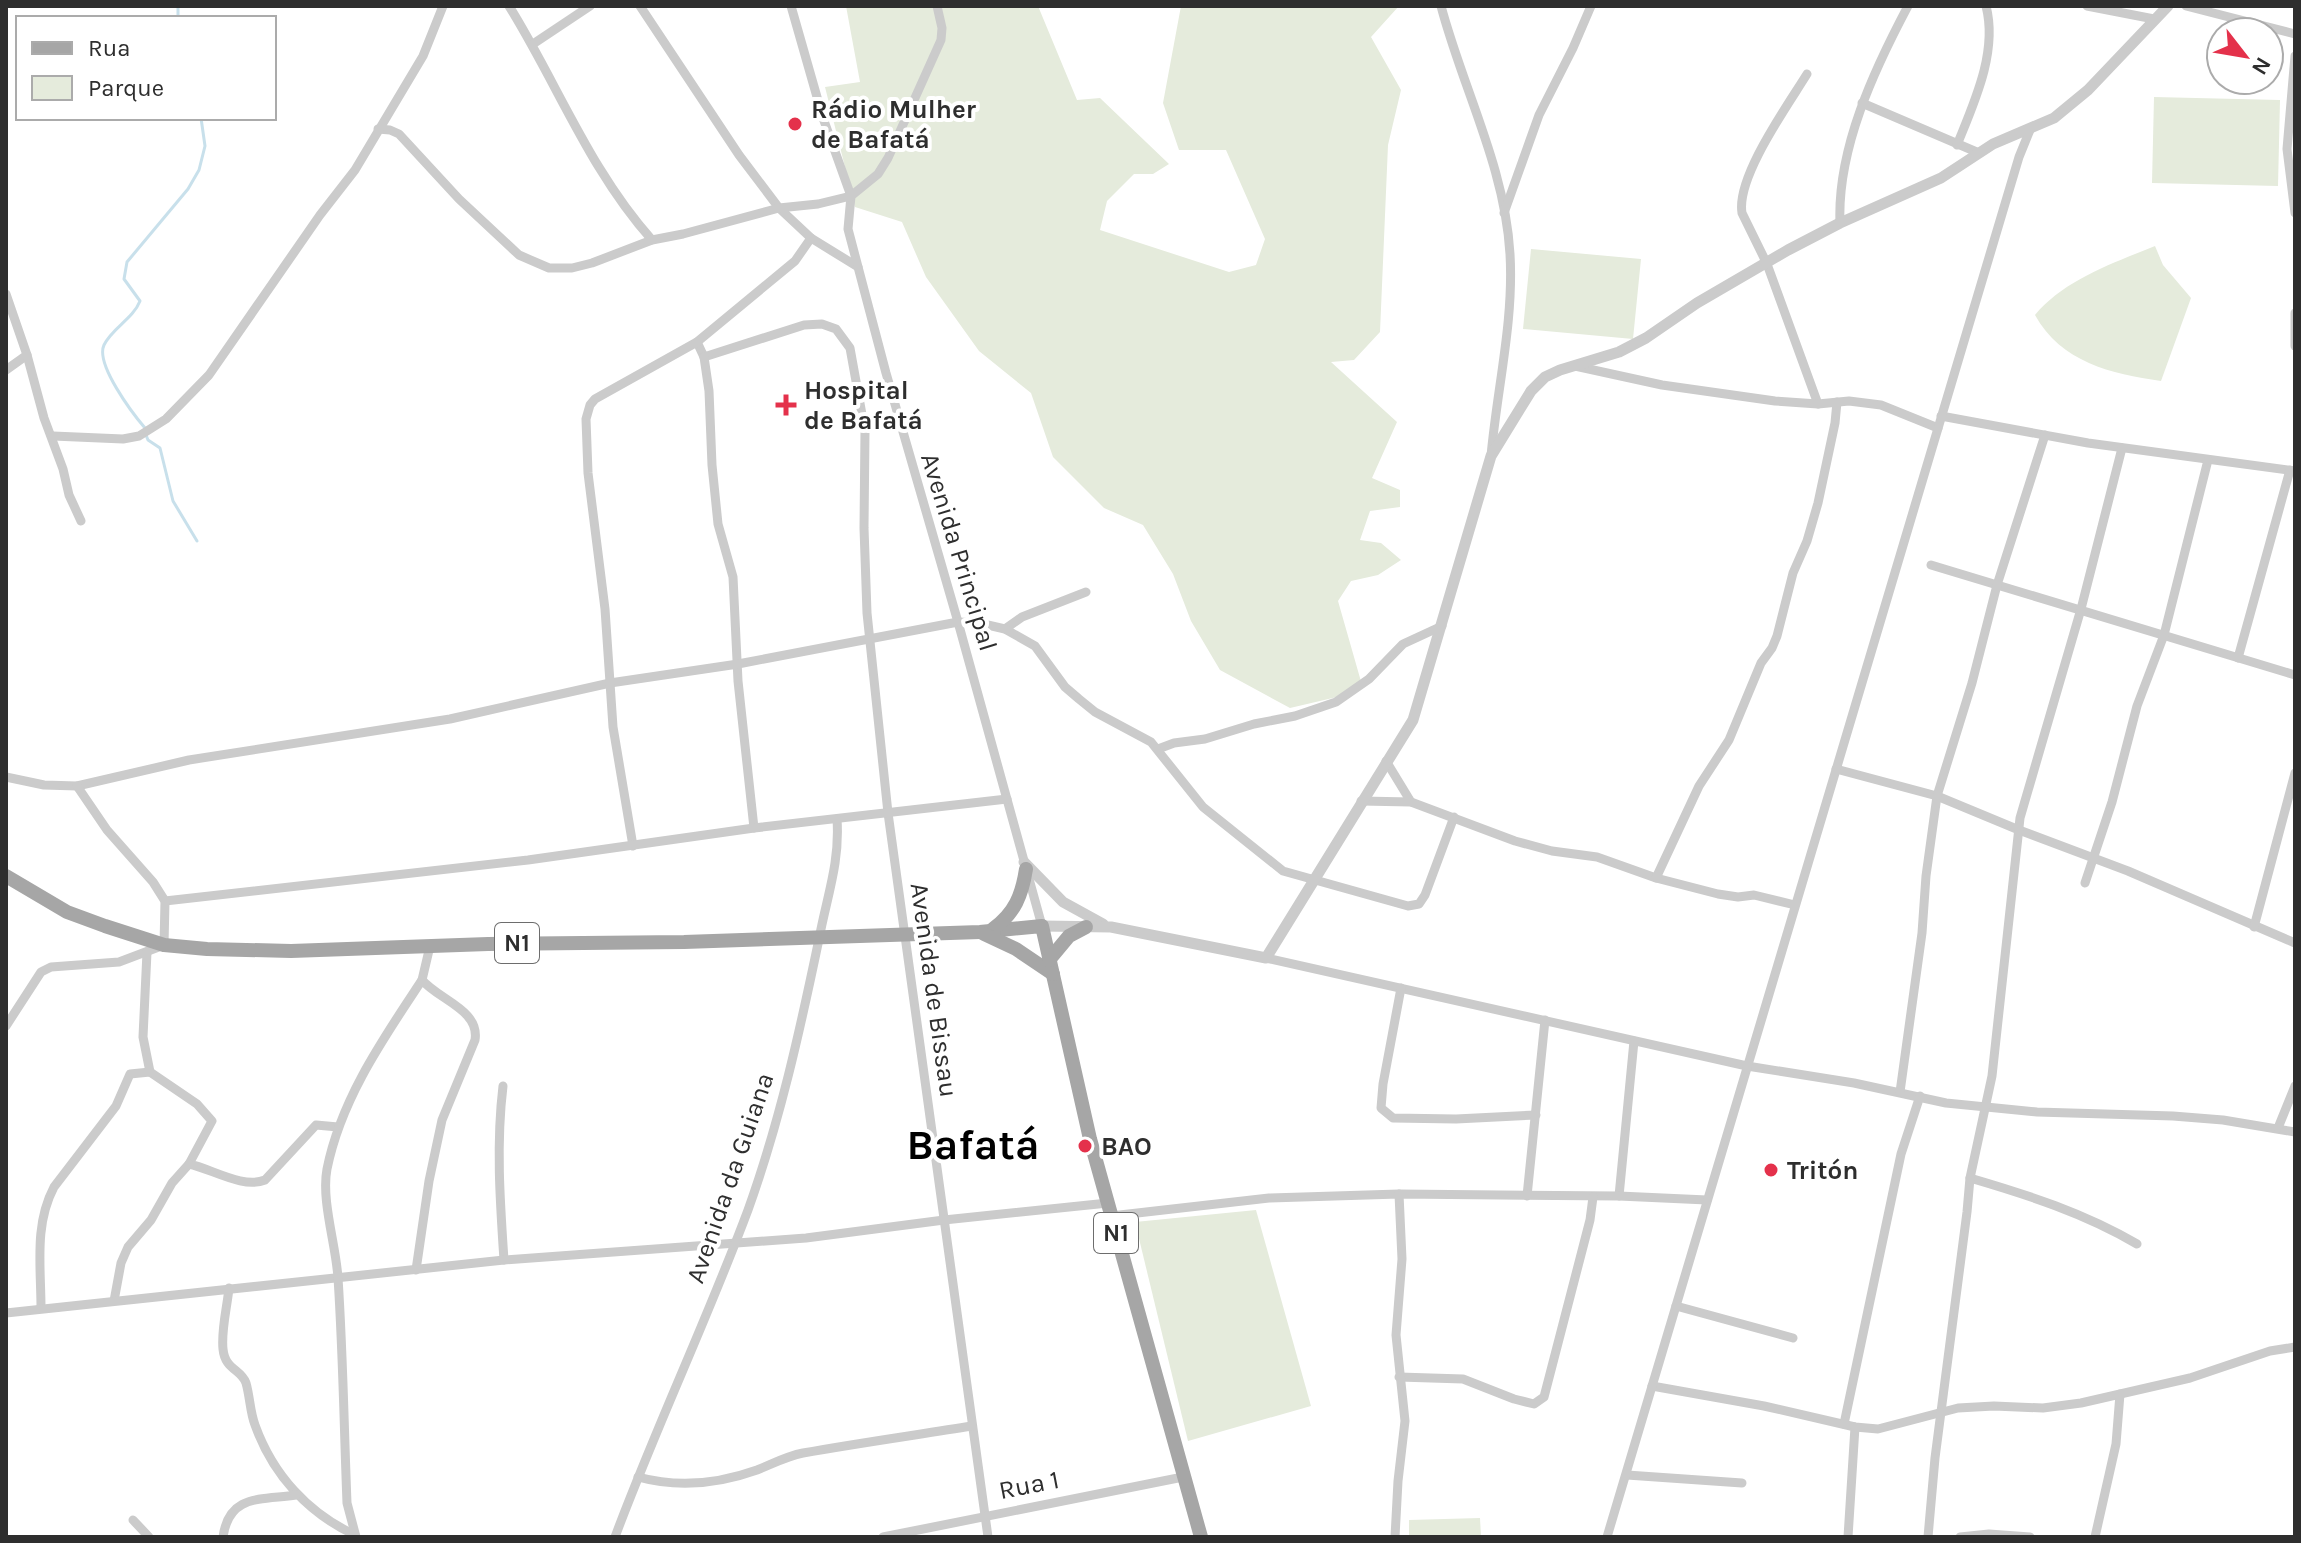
<svg xmlns="http://www.w3.org/2000/svg" width="2301" height="1543" font-family="Karla,sans-serif">
<rect width="100%" height="100%" fill="#fff"/>
<g fill="#e5ebdc">
<polygon points="846,6 1038,6 1077,100 1100,98 1169,164 1153,174 1134,174 1107,201 1100,230 1229,272 1256,265 1265,239 1226,150 1179,150 1163,103 1181,6 1399,6 1371,37 1401,90 1388,145 1380,332 1354,360 1331,362 1397,422 1372,478 1400,490 1400,507 1370,511 1360,540 1381,543 1401,560 1378,575 1351,581 1338,601 1362,685 1337,697 1290,708 1220,670 1191,621 1173,574 1143,525 1104,508 1053,457 1031,393 979,351 926,277 902,222 855,207 825,87 860,82"/>
<polygon points="2154,97 2280,100 2278,186 2152,183"/>
<path d="M2155 246 2163 265 2191 298 2161 381C2111 374 2061 362 2035 315 2064 280 2113 263 2155 246Z"/>
<polygon points="1531,249 1641,259 1633,339 1523,329"/>
<polygon points="1256,1210 1311,1406 1188,1441 1135,1222"/>
<polygon points="1480,1518 1481,1537 1409,1537 1409,1520"/>
</g>
<g fill="none" stroke-linecap="round" stroke-linejoin="round">
<g stroke="#c8e0eb" stroke-width="3">
<polyline points="178,6 178,18"/>
<path d="M145 428C133 414 95 364 104 345 112 328 133 319 140 301L124 279 127 262 188 189 199 170 205 146 201 118"/>
<polyline points="146,435 148,440 160,448 173,501 197,541"/>
</g>
<g stroke="#cbcbcb" stroke-width="9">
<path d="M509 6C557 83 590 171 652 240"/>
<polyline points="640,6 739,155 779,208 811,238 858,267"/>
<polyline points="791,6 823,118 851,196 848,229 886,373 958,622 1042,926"/>
<path d="M1441 6C1463 89 1505 167 1510 254 1514 321 1497 389 1491 456"/>
<polyline points="2087,6 2154,19"/>
<polyline points="2186,6 2295,34"/>
<polyline points="533,44 590,6"/>
<polyline points="2295,56 2287,149 2295,213"/>
<path d="M1807 74C1788 105 1736 177 1742 213L1767 264 1818 404"/>
<polyline points="1862,103 1979,153"/>
<polyline points="378,129 390,130 399,134 459,199 519,255 549,268 572,268 592,263 652,240 683,234 779,208 818,204 851,196 878,174 888,158 941,40 942,28 937,6"/>
<path d="M1957 145C1974 103 1998 52 1986 6"/>
<polyline points="1504,213 1539,115 1573,48 1591,6"/>
<path d="M1840 223C1837 149 1874 70 1908 6"/>
<polyline points="6,294 27,355 6,370"/>
<polyline points="2295,313 2295,346"/>
<polyline points="697,342 704,357 804,325 822,324 836,329 850,348 865,431 864,528 867,613 888,813 988,1537"/>
<polyline points="27,355 44,418 63,469 69,495 81,521"/>
<polyline points="704,357 709,391 712,465 718,524 733,577 738,681 754,828"/>
<polyline points="1575,366 1662,385 1775,401 1818,404 1849,401 1881,405 1938,428"/>
<polyline points="1941,416 2088,443 2295,471"/>
<polyline points="53,436 123,439 139,436 166,419 209,375 320,215 355,170 423,56 443,6"/>
<polyline points="1931,565 2295,675"/>
<polyline points="1005,629 1022,617 1086,592"/>
<polyline points="2238,658 2290,470"/>
<polyline points="1158,749 1174,743 1205,739 1254,724 1295,716 1336,702 1369,679 1403,644 1442,626"/>
<polyline points="1386,761 1411,802"/>
<polyline points="1836,769 1937,796 2019,830 2128,871 2295,943"/>
<polyline points="6,777 44,785 77,786 189,760 450,719 610,683 738,664 958,622 979,623 1005,629 1035,646 1065,687 1079,699 1095,712 1151,742 1203,807 1283,871 1408,906 1419,904 1425,895 1454,817"/>
<polyline points="1361,801 1411,802 1515,841 1552,851 1597,857 1656,878 1718,894 1738,897 1754,895 1795,905"/>
<polyline points="633,846 613,727 605,609 588,473 586,419 590,405 595,399 697,342 795,261 811,238"/>
<polyline points="1656,878 1699,786 1729,740 1761,663 1772,648 1777,636 1793,573 1807,541 1818,503 1835,423 1837,402"/>
<polyline points="2085,883 2112,802 2137,706 2164,635 2208,460"/>
<polyline points="165,901 528,860 754,828 1007,799"/>
<polyline points="2254,927 2295,773"/>
<polyline points="1266,958 1747,1066 1854,1083 1946,1103 2037,1112 2173,1116 2223,1120 2295,1132"/>
<polyline points="1401,988 1383,1084 1381,1108 1393,1118 1456,1119 1536,1115"/>
<polyline points="6,1026 41,972 51,967 119,962 164,945 165,901 153,882 107,830 77,786"/>
<path d="M150 1072 197 1104 212 1121 189 1164C212 1169 243 1189 265 1180L316 1125 338 1127"/>
<path d="M503 1086C496 1144 500 1201 504 1260"/>
<polyline points="1900,1092 1922,933 1926,876 1937,796 1972,683 1997,585 2045,435"/>
<polyline points="2278,1128 2295,1086"/>
<path d="M1970 1178C2028 1195 2084 1213 2137 1244"/>
<polyline points="1527,1196 1545,1020"/>
<polyline points="1619,1196 1634,1041"/>
<polyline points="1111,1216 1269,1198 1399,1194 1619,1196 1707,1200"/>
<path d="M416 1270 429 1181 442 1120 475 1040C480 1010 439 1000 422 980L430 946"/>
<path d="M229 1288C227 1308 221 1330 223 1349 225 1370 241 1369 246 1383 250 1397 250 1412 255 1425 273 1475 308 1513 355 1535"/>
<polyline points="114,1301 121,1263 128,1247 151,1220 172,1183 189,1164"/>
<polyline points="1676,1306 1793,1338"/>
<path d="M41 1308C41 1267 34 1225 54 1187L116 1106 130 1074 150 1072 143 1037 147 952"/>
<polyline points="6,1313 504,1260 806,1238 944,1220 1108,1203"/>
<polyline points="1399,1377 1463,1379 1514,1399 1534,1404 1544,1397 1590,1220 1593,1197"/>
<polyline points="1652,1386 1764,1406 1855,1427 1878,1429 1958,1408 1994,1406 2043,1408 2081,1403 2190,1378 2270,1351 2295,1347"/>
<polyline points="1844,1424 1901,1154 1920,1096"/>
<polyline points="1627,1475 1742,1483"/>
<path d="M638 1477C678 1488 718 1484 757 1470 772 1464 787 1456 803 1453 859 1443 916 1435 972 1426"/>
<polyline points="133,1520 149,1537"/>
<path d="M223 1537C229 1494 261 1500 296 1495"/>
<path d="M356 1537 347 1503C344 1428 343 1353 338 1278 336 1245 321 1200 327 1169 341 1099 383 1039 422 980"/>
<path d="M615 1537C656 1427 707 1320 748 1210 780 1121 800 1030 819 939 827 896 840 863 837 819"/>
<polyline points="883,1537 1183,1477"/>
<polyline points="1395,1537 1398,1481 1405,1421 1396,1335 1402,1259 1399,1194"/>
<polyline points="1607,1537 2019,157 2030,130"/>
<polyline points="1848,1537 1855,1427"/>
<polyline points="1928,1537 1935,1458 1967,1212 1970,1178 1992,1076 2020,818 2081,609 2122,448"/>
<polyline points="1960,1537 1989,1534 2030,1537"/>
<polyline points="2095,1537 2116,1444 2120,1394"/>
</g>
<g stroke="#cbcbcb" stroke-width="11">
<polyline points="1024,862 1063,902 1103,924"/>
<polyline points="1042,926 1111,927 1266,958 1413,720 1491,456 1531,391 1545,377 1560,370 1619,352 1646,338 1697,303 1788,250 1840,223 1941,178 1993,144 2054,118 2088,90 2168,6"/>
</g>
<g stroke="#a6a6a6" stroke-width="14">
<polyline points="6,876 67,912 105,926 164,945 207,949 291,951 488,944 684,942 980,932 1042,926 1090,1139 1201,1537"/>
<path d="M993 929C1015 913 1022 895 1026 869"/>
<polyline points="984,934 1016,949 1053,974"/>
<polyline points="1049,960 1069,936 1086,927"/>
</g>
</g>
<g fill="#e4314b" stroke="#fff" stroke-width="3">
<circle cx="795" cy="124" r="8"/>
<path d="M782 393h8v8h8v8h-8v8h-8v-8h-8v-8h8z"/>
<circle cx="1085" cy="1146" r="8"/>
<circle cx="1771" cy="1170" r="8"/>
</g>
<g text-anchor="middle" dominant-baseline="central" stroke-width="8" stroke-linejoin="round" paint-order="stroke">
<g fill="#fff" stroke="#6d6d6d" stroke-width="2">
<rect x="495" y="923" width="44" height="40" rx="6"/>
<rect x="1094" y="1213" width="44" height="40" rx="6"/>
</g>
<g font-size="24" font-weight="bold" fill="#2e2e2e">
<text x="517" y="943">N1</text>
<text x="1116" y="1233">N1</text>
</g>
<g font-size="26" font-weight="bold" fill="#2e2e2e" stroke="#fff" text-anchor="start">
<text x="811" y="109">Rádio Mulher<tspan x="811" dy="30">de Bafatá</tspan></text>
<text x="804" y="390">Hospital<tspan x="804" dy="30">de Bafatá</tspan></text>
<text x="1101" y="1146">BAO</text>
<text x="1787" y="1170">Tritón</text>
</g>
<g font-size="26" fill="#2e2e2e" stroke="#fff">
<text transform="translate(959 552) rotate(73)">Avenida Principal</text>
<text transform="translate(934 990) rotate(82)">Avenida de Bissau</text>
<text transform="translate(730 1178) rotate(-71)">Avenida da Guiana</text>
<text transform="translate(1029 1485) rotate(-11)">Rua 1</text>
</g>
<g font-size="42" font-weight="bold" fill="#000" stroke="#fff">
<text x="973" y="1145">Bafatá</text>
</g>
</g>
<rect width="2301" height="1543" fill="none" stroke="#2e2e2e" stroke-width="16"/>
<rect x="16" y="16" width="260" height="104" fill="#ffffff" stroke="#ababab" stroke-width="2"/>
<rect x="32" y="42" width="40" height="12" fill="#a6a6a6" stroke="#ababab" stroke-width="2"/>
<text x="88" y="56" font-size="24" fill="#2e2e2e">Rua</text>
<rect x="32" y="76" width="40" height="24" fill="#e5ebdc" stroke="#ababab" stroke-width="2"/>
<text x="88" y="96" font-size="24" fill="#2e2e2e">Parque</text>
<g transform="translate(2245 56) rotate(121)"><circle r="38" fill="#ffffff" stroke="#ababab" stroke-width="2"/>
<path d="M0-6L14 30L0 20L-14 30Z" fill="#e4314b"/>
<text y="-12" font-size="22" font-weight="bold" text-anchor="middle" fill="#2e2e2e">N</text>
</g>
</svg>
